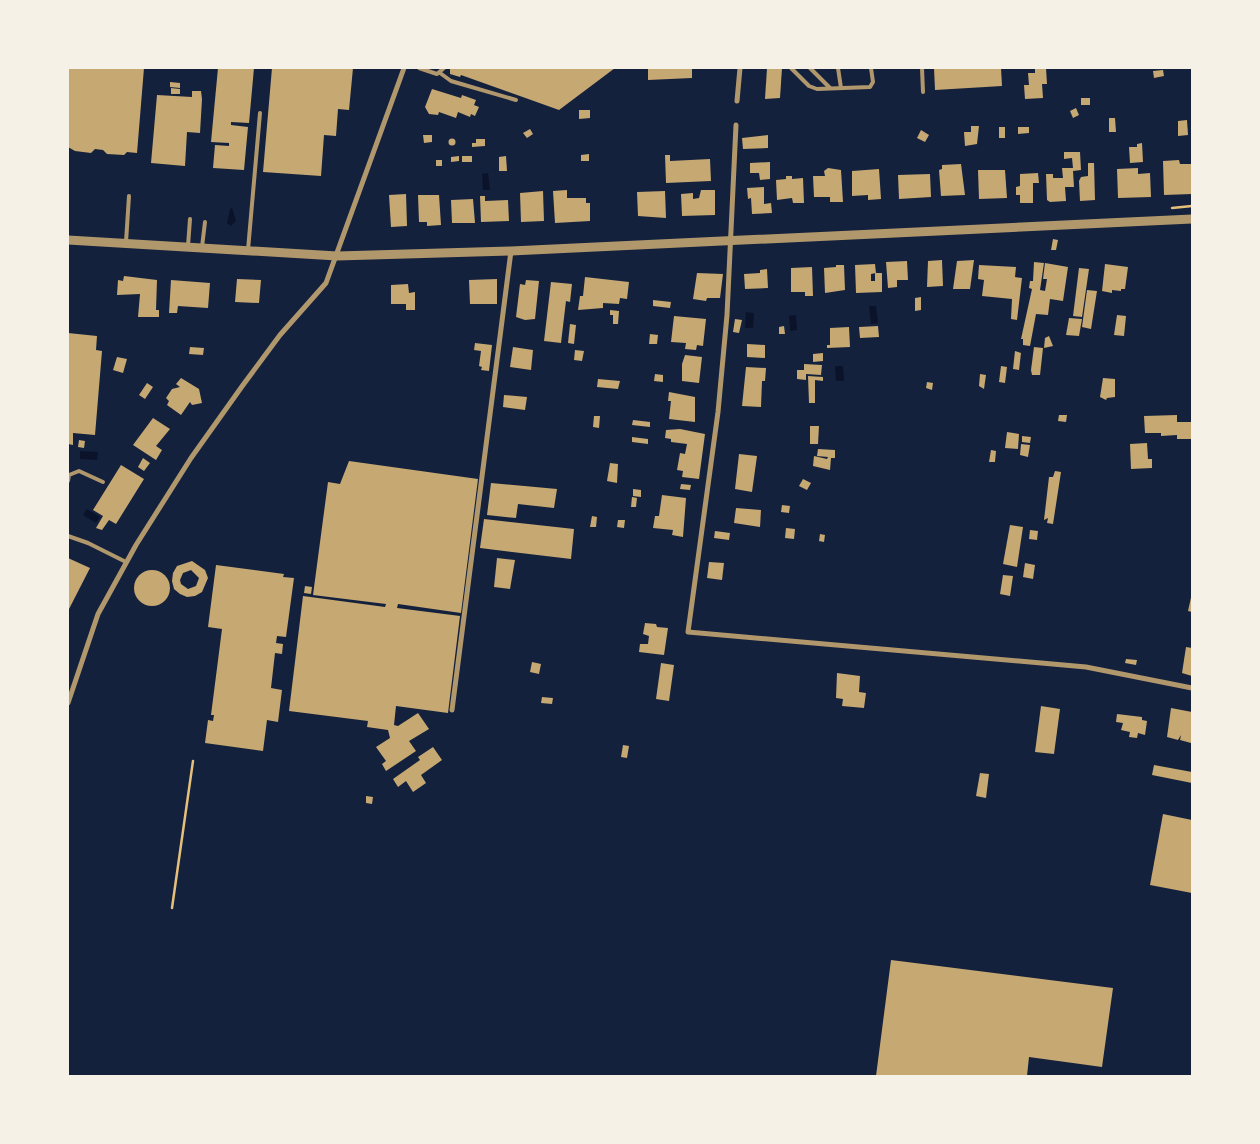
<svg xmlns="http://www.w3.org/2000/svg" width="1260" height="1144" font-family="Georgia,serif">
<rect width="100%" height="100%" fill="#14213d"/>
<g fill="#0b132b">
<polygon points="488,173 490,190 483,190 482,174"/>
<polygon points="232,208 236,221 231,226 227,223 230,209"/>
<polygon points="869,306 876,306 878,323 871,324"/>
<polygon points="746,312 754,313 753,328 745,328"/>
<polygon points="796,315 797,330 790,331 789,316"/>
<polygon points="835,366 843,366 844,381 836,381"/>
<polygon points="80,451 98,452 97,460 80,459"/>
<polygon points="87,509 100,517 96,523 83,515"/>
</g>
<g fill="#c6a872" fill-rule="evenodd">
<polygon points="68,68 144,68 137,153 127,152 124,155 107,154 103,150 95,149 91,153 75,151 68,147"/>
<polygon points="218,68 254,68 249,123 231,122 231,125 248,127 244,170 213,168 215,145 229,146 229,143 211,142"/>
<polygon points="272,68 353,68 349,110 338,109 336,136 324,135 321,176 263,172"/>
<polygon points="450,68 615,68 559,110 461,75 460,77 450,74"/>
<polygon points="648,68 692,68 692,78 648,80"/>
<polygon points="767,68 782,68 780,98 765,99"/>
<polygon points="934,68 1001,68 1002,86 935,90"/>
<polygon points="1035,68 1046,68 1047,84 1042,84 1043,98 1025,99 1024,85 1029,85 1028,73 1035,73"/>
<polygon points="1163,70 1164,76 1154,78 1153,71"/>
<polygon points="170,82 180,83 180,88 170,87"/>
<polygon points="171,88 180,89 180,94 171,94"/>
<polygon points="432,89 461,98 462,95 476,100 474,105 479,107 475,116 471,114 470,117 458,112 456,118 439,112 438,115 429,114 425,107"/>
<polygon points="192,91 201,91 202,99 200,133 187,132 185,166 151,163 157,95 192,97"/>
<rect x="1081" y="98" width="9" height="7"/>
<polygon points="1076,108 1079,115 1073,118 1070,111"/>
<polygon points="579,110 590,110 590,118 579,119"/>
<polygon points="1109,118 1115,118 1116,132 1109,132"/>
<polygon points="1187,120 1188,135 1178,136 1178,121"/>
<polygon points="971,126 979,126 977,144 965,146 964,132 971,132"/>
<rect x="999" y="127" width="6" height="11"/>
<polygon points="1018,127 1029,127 1029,133 1018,134"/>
<polygon points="530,129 533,134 527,138 523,133"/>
<polygon points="921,130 929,135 925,142 917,138"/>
<polygon points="423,135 432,135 432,142 424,143"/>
<polygon points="768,135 768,148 743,149 742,138"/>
<circle cx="452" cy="142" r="3.5"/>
<polygon points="476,139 485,139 485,146 472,147 472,143 476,143"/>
<polygon points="1142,143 1143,162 1130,163 1129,147 1137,147 1137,144"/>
<polygon points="1064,152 1080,152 1081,170 1073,171 1074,187 1065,187 1066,201 1050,202 1047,200 1046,174 1053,174 1053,178 1063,178 1062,168 1073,168 1072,158 1064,159"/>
<polygon points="589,154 589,161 581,161 581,155"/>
<polygon points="665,155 670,155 670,161 710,159 711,181 666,183"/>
<polygon points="459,156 459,161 451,162 451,157"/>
<rect x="462" y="156" width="10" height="6"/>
<polygon points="506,156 507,171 499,171 499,157"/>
<rect x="436" y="160" width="6" height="6"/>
<polygon points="1179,160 1180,164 1192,164 1192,194 1164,195 1163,161"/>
<polygon points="770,162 770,179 760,180 759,173 750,173 750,163"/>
<polygon points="1088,163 1094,163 1095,200 1080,201 1079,181 1081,177 1088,176"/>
<polygon points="961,164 965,195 941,196 939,170 942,169 942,165"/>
<polygon points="828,168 841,170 843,202 830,202 830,197 814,197 813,176 825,176 824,171"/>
<polygon points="1138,168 1138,174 1150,173 1151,197 1118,198 1117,169"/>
<polygon points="879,169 881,199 868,200 868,195 852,196 852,171"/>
<polygon points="978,170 1005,170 1007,198 979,199"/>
<polygon points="1038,173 1039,183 1033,183 1033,203 1020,203 1020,195 1016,195 1016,187 1020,186 1020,174"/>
<polygon points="930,174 931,197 899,199 898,175"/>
<polygon points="786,176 792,176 792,179 803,178 804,203 793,203 792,198 777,200 776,180 786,179"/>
<polygon points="764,187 764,204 771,203 772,213 752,214 751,198 748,199 747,188"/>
<polygon points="567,190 567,198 586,198 586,203 590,203 590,221 555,223 553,191"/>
<polygon points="701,190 715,190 715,215 682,216 681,194 693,193 693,199 699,198"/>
<polygon points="543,191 544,221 521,222 520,193"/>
<polygon points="665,191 666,218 638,216 637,192"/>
<polygon points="406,194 407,226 391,227 389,195"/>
<polygon points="418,195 439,195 441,225 427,226 427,222 419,222"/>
<polygon points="480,196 485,196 485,201 508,200 509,221 481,222"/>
<polygon points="473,199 475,223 452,223 451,200"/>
<polygon points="1053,239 1058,240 1056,250 1051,250"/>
<polygon points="942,260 943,286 927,287 928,261"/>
<polygon points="974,260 970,289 953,289 957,261"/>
<polygon points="907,261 908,280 897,280 897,287 888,288 886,262"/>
<polygon points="1034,262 1044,263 1040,290 1045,291 1047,279 1043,279 1045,263 1068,267 1063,301 1050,299 1048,315 1036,314 1030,346 1023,345 1023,339 1021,339 1032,289 1029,288 1030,281 1033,281"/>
<polygon points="875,264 876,273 871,274 871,281 875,281 875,273 882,273 882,292 856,293 855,265"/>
<polygon points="1105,264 1128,267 1125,289 1121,289 1121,291 1112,290 1112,293 1102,291"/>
<polygon points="836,265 844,265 845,290 825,293 824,268 836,267"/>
<polygon points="979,265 1016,267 1015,277 1022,278 1017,320 1011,319 1012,299 982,296 984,280 978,279"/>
<polygon points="812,267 813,296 805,296 805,292 791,292 791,268"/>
<polygon points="1079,268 1089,269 1082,317 1073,316"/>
<polygon points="767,269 768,288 745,289 744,274 760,273 760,270"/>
<polygon points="697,273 723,274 720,298 707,298 706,301 693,299"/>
<polygon points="124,276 157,280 156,310 159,310 159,317 138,317 140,294 117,295 118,280 123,281"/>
<polygon points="585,277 629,282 627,299 620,298 619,304 603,303 603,308 578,310 580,296 583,296"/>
<polygon points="237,279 261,280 259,303 235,302"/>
<polygon points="497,279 497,304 470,304 469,280"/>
<polygon points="171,280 210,283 208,308 178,306 177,313 169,313"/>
<polygon points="526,280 539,281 535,319 525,320 516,317 520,284 525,285"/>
<polygon points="551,282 572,284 570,302 566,301 561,343 544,341"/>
<polygon points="408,284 409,293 415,292 415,310 406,310 406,304 391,304 391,285"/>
<polygon points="1087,290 1097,291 1091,329 1082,327"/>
<polygon points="921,297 921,310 915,311 915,298"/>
<polygon points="653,300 671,302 670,308 653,306"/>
<polygon points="610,310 619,311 618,324 613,324 613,315 610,315"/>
<polygon points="1117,315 1126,316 1124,336 1114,335"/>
<polygon points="674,316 706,319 703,346 697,345 696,350 685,349 686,343 671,342"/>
<polygon points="1069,318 1082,319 1079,336 1066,335"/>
<polygon points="735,319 742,320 739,333 733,332"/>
<polygon points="570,324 576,325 574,344 568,343"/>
<polygon points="784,326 785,334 779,334 779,327"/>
<polygon points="878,326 879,337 860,338 859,327"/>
<polygon points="849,327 850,347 827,348 827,345 830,345 830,328"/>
<polygon points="68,333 97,336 96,350 102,351 95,435 73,433 73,445 68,444"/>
<polygon points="650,334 658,335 657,344 649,344"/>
<polygon points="1049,336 1053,346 1044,348 1045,338"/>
<polygon points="475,343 492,345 489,371 481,370 482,367 479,366 481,351 474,350"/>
<polygon points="747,344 765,345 765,358 747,357"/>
<polygon points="190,347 204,348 203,355 189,354"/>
<polygon points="513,347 533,350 531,370 510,367"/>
<polygon points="1034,347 1043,348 1040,375 1032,375 1031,370"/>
<polygon points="575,350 584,351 582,361 574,360"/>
<polygon points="1015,351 1021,353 1019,370 1013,369"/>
<polygon points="823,353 823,361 813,362 813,354"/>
<polygon points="685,355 702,357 699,383 682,381 682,364"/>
<polygon points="117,357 127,359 123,373 113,370"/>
<polygon points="804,364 822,365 821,375 806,374 806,380 797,379 797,370 804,370"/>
<polygon points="1001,366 1007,367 1005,383 999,382"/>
<polygon points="746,367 766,368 765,381 762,381 761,407 742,406"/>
<polygon points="655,374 663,375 663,382 654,381"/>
<polygon points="980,374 986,375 984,389 979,386"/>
<polygon points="808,376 823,377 823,381 815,380 815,403 809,403"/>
<polygon points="181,378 199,389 202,403 192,405 190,402 181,415 167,405 169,401 166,398 172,389 180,387 176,384"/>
<polygon points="1103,378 1115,379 1115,397 1107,398 1106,400 1100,397"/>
<polygon points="598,379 620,381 618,389 597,387"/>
<polygon points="927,382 933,383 932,390 926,388"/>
<polygon points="147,383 153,387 145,399 139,395"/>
<polygon points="669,392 695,397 695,422 669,419 671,401 668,401"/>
<polygon points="504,395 527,397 525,410 503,407"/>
<polygon points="1059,415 1067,415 1066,422 1058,421"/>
<polygon points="1177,415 1177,422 1192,422 1192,439 1177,439 1177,435 1161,436 1161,433 1145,433 1144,416"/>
<polygon points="594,416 600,416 599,428 593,427"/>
<polygon points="153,418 170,429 156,446 162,450 156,460 133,445"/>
<polygon points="633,420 650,422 650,427 632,425"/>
<polygon points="810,426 819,426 818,444 810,444"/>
<polygon points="680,429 705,434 699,479 682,477 683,471 677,470 680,453 685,454 687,444 671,442 671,439 665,438 666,430"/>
<polygon points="1007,432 1019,434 1018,449 1005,448"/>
<polygon points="1022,436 1031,437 1030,443 1022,442"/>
<polygon points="632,437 648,439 648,444 632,442"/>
<polygon points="79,440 85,441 84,448 78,447"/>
<polygon points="1147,443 1148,459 1152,459 1152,468 1131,469 1130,444"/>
<polygon points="1021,444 1030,445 1028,457 1020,455"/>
<polygon points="818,449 835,450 835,458 831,458 830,470 813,466 814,456 827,459 828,457 817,456"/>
<polygon points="991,450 996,451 995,462 989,462"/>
<polygon points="739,454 757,456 752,492 735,489"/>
<polygon points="143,458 150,463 144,471 138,467"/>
<polygon points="349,461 478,479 461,613 398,604 397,608 460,616 448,713 396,706 394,725 398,726 418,713 429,729 409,741 416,751 386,771 382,764 386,761 376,747 390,738 388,730 367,727 368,721 289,711 303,596 385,607 386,604 313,595 328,482 340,484"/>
<polygon points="610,463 618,464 617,483 607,481"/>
<polygon points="121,465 144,479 116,524 109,520 102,530 96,528 103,516 93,510"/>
<polygon points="1055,471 1061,472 1053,524 1047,523 1048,518 1044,520 1049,477 1053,477"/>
<polygon points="803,479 811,483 807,490 799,486"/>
<polygon points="491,483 557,489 554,508 518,504 516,518 487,515"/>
<polygon points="681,484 691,485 690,490 680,489"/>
<polygon points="633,489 641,490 641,497 633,496"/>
<polygon points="662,495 686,498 683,537 672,535 673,530 653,528 655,516 659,516"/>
<polygon points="632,497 637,498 636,507 631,507"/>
<polygon points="782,505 790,506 789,513 781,512"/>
<polygon points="736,508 761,510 760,527 734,523"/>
<polygon points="592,516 597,517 596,527 590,527"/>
<polygon points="484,519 574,529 571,559 480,548"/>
<polygon points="618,520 625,520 624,528 617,527"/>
<polygon points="1010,525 1023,527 1017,567 1003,564"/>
<polygon points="786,528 795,529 794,539 785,538"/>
<polygon points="1030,530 1038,531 1037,540 1029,539"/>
<polygon points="715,531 730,533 729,540 714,538"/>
<polygon points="820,534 825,535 824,542 819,541"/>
<polygon points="68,558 90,568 68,611"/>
<polygon points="497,558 515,560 510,589 494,587"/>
<path d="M192 561 205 570 208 578 202 592 195 596 187 597 180 594 174 589 172 581 173 573 177 566ZM191 570 199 578 196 586 188 589 181 584 180 580 183 573Z"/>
<polygon points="709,562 724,563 722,580 707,578"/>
<polygon points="1025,563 1035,565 1033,579 1023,577"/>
<polygon points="216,565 284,574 283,577 294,578 286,637 277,636 276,643 283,644 282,654 275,653 271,688 282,690 278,722 267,720 263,751 205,743 208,720 213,721 214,715 211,715 222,629 208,627"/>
<circle cx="152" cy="588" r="18"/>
<polygon points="1003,575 1013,576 1010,596 1000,594"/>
<polygon points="305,586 312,587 311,594 304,593"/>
<polygon points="1192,593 1192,612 1188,611"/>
<polygon points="645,623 656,624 657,627 668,628 664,655 639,652 640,644 648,644 649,636 643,634"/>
<polygon points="1186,647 1192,648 1192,676 1182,673"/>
<polygon points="1126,659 1137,660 1136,665 1125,663"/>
<polygon points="532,662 541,664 539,674 530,672"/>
<polygon points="661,663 674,665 669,701 656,699"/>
<polygon points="837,673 860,676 859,692 866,693 864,708 842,706 843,699 836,698"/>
<polygon points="542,697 553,698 552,704 541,703"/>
<polygon points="1041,706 1060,709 1054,754 1035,752"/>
<polygon points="1171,708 1192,712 1191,743 1180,740 1181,735 1178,740 1167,737"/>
<polygon points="1117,714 1142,717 1142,720 1147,721 1145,735 1138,733 1137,738 1129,737 1130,732 1121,730 1123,723 1116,722"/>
<polygon points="623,745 629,746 627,758 621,757"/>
<polygon points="433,747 442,760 421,775 426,783 413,792 406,781 398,787 393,779 420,760 418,757"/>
<polygon points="1154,765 1192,772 1192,783 1152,775"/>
<polygon points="980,773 989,774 986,798 976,796"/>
<polygon points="366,796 373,797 372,804 366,803"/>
<polygon points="1163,814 1192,820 1192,893 1150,885"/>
<polygon points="891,960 1113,988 1102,1067 1029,1057 1027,1076 876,1076"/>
</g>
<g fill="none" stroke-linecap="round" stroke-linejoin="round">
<g stroke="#e5c07b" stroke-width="2.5">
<polyline points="1172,208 1192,206"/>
<polyline points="172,908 193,761"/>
</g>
<g stroke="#b1986c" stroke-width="4">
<polyline points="419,68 437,74 444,68"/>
<polyline points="791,68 809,86 817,89 870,87 873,82 871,68"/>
<polyline points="810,68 830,88"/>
<polyline points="838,68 841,88"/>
<polyline points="922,68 923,92"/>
<polyline points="440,73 451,81 516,100"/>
<polyline points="126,242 129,196"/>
<polyline points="188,246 190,219"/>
<polyline points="202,247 205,222"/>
<polyline points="248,250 260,113"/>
<polyline points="68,481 69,475 79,471 103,482"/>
<polyline points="68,536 88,543 126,562"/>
</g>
<g stroke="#b1986c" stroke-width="5">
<polyline points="737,101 740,68"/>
<polyline points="736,125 727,315 718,412 688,632 1086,667 1192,688"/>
<polyline points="68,703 98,614 136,545 191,458 243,385 280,335 326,283 404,68"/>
<polyline points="452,710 511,251"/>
</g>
<polyline stroke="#b1986c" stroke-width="9" points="68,240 337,256 511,251 1192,219"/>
</g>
<rect width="1260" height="1144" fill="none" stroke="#f6f1e7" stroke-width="138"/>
</svg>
